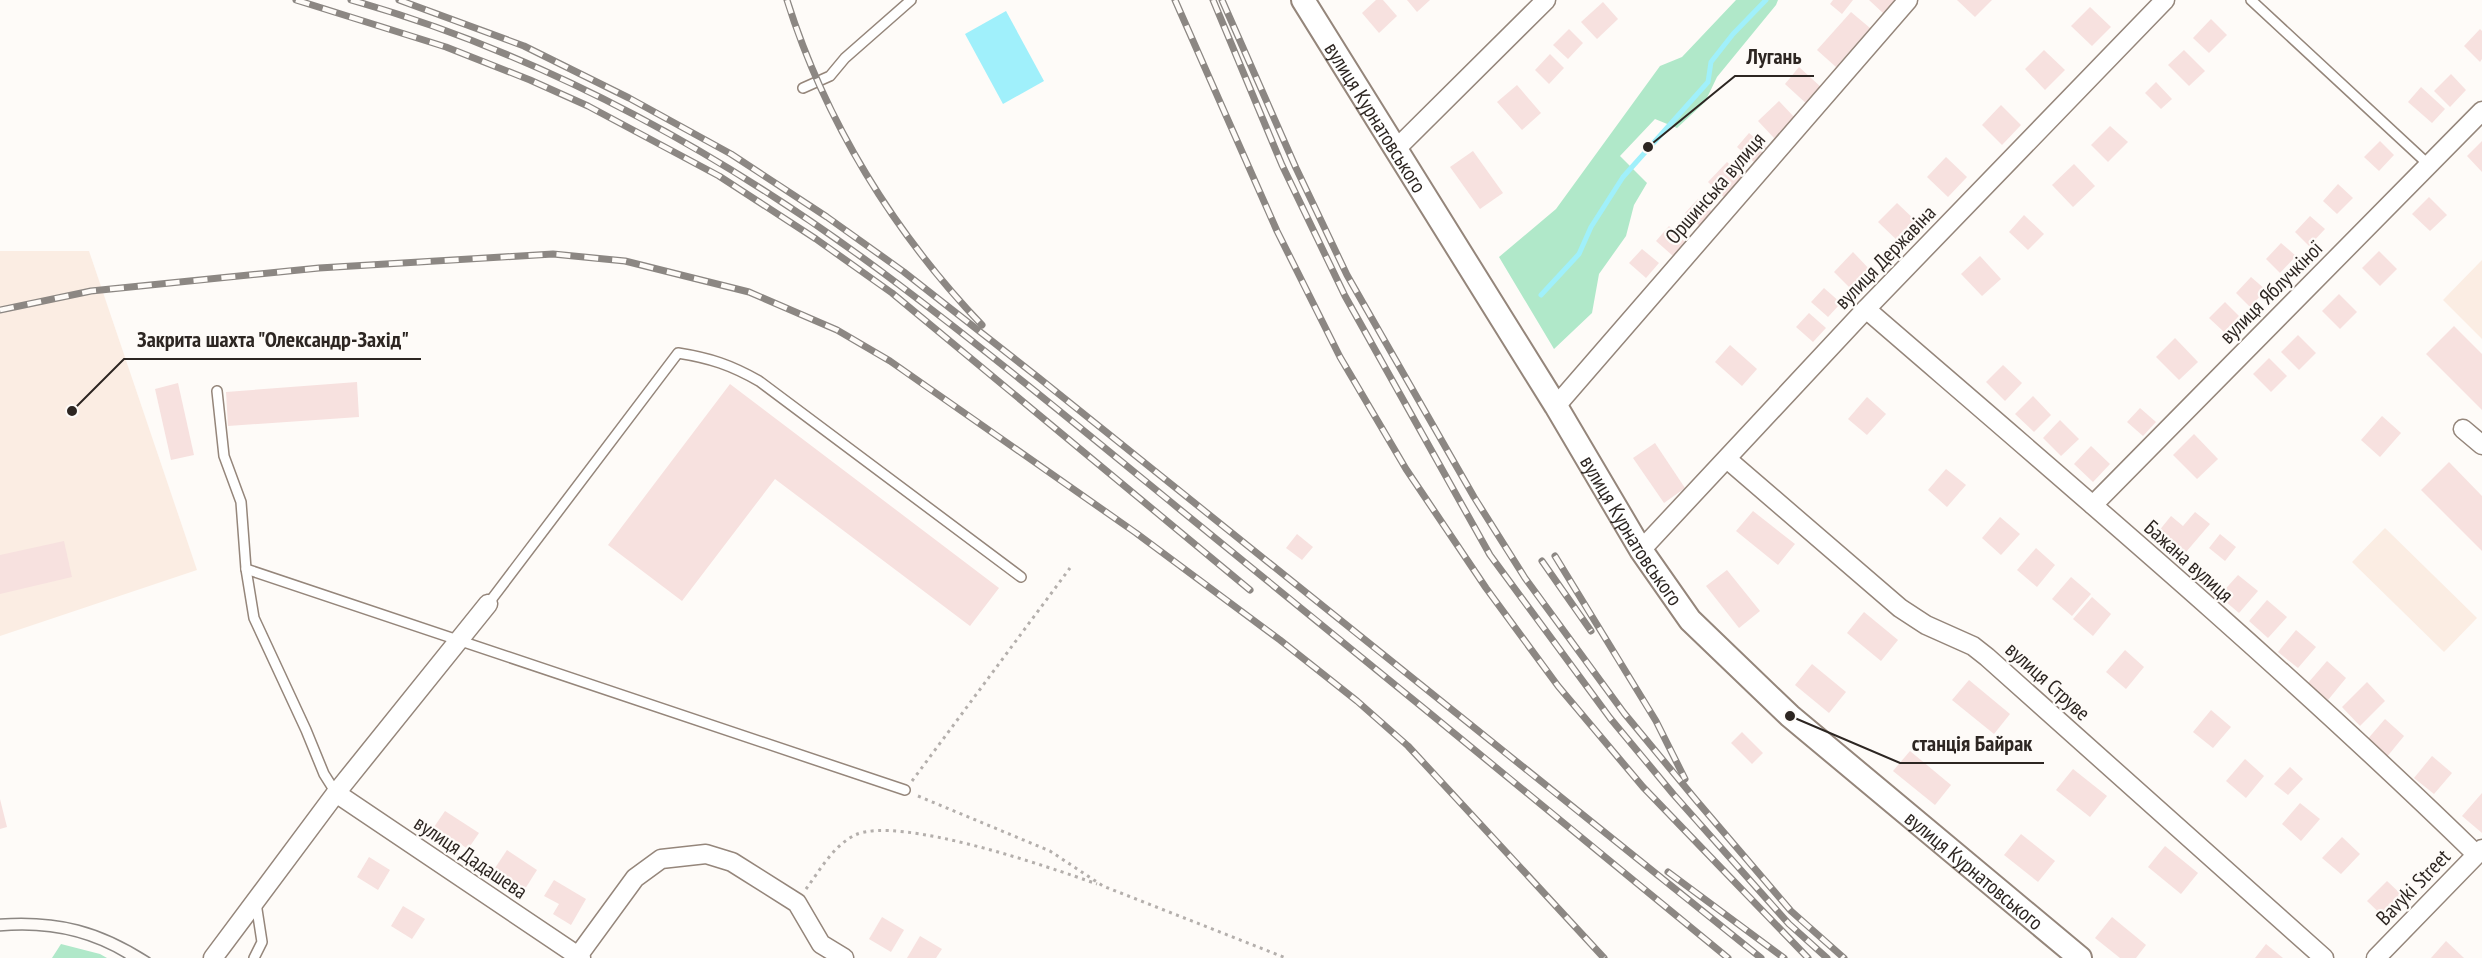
<svg xmlns="http://www.w3.org/2000/svg" width="2482" height="958" font-family="'PT Sans Narrow',sans-serif">
<rect width="100%" height="100%" fill="#fefbf8"/>
<g fill="#fbede3">
<polygon points="0,251 89,251 197,570 0,636"/>
<polygon points="2482,260 2482,339 2443,300"/>
<polygon points="2385,528 2477,618 2444,652 2352,562"/>
</g>
<g fill="#b0e8c9">
<polygon points="1736,0 1778,0 1776,5 1717,77 1705,102 1677,128 1655,119 1620,156 1647,183 1634,205 1626,236 1599,274 1592,313 1554,349 1499,257 1556,209 1660,66 1682,57"/>
<polygon points="61,944 100,954 107,958 52,958"/>
</g>
<polygon fill="#a0f0fb" points="1006,11 1044,81 1003,104 965,34"/>
<g fill="none" stroke-linecap="round" stroke-linejoin="round">
<polyline stroke="#a0f0fb" stroke-width="5" points="1541,295 1579,254 1591,227 1623,177 1708,82 1711,62 1733,34 1766,0"/>
</g>
<g fill="#f7e1df">
<polygon points="1376,0 1383,0 1397,16 1379,33 1362,13"/>
<polygon points="1407,0 1430,0 1417,12"/>
<polygon points="1833,0 1853,0 1842,14 1830,4"/>
<polygon points="1869,0 1898,0 1884,14"/>
<polygon points="1957,0 1992,0 1975,17"/>
<polygon points="1603,2 1618,19 1597,39 1581,22"/>
<polygon points="2090,7 2111,27 2092,46 2071,26"/>
<polygon points="1851,12 1870,28 1836,67 1817,50"/>
<polygon points="2211,19 2227,35 2209,53 2193,38"/>
<polygon points="1569,29 1583,43 1568,59 1553,45"/>
<polygon points="2480,29 2482,31 2482,59 2480,62 2464,46"/>
<polygon points="2044,50 2065,70 2045,90 2025,69"/>
<polygon points="2184,50 2205,71 2189,86 2168,65"/>
<polygon points="1550,54 1564,68 1549,84 1535,70"/>
<polygon points="1799,67 1822,88 1809,106 1785,84"/>
<polygon points="2451,74 2466,90 2450,107 2434,91"/>
<polygon points="2156,82 2172,99 2161,109 2145,93"/>
<polygon points="1517,85 1541,113 1522,130 1497,102"/>
<polygon points="2421,87 2445,109 2432,123 2408,102"/>
<polygon points="1779,101 1795,118 1774,138 1758,121"/>
<polygon points="2001,105 2021,125 2002,145 1982,125"/>
<polygon points="2110,126 2128,142 2108,162 2091,145"/>
<polygon points="1749,133 1766,147 1754,162 1737,147"/>
<polygon points="2380,141 2394,155 2379,171 2364,157"/>
<polygon points="2482,141 2482,172 2467,156"/>
<polygon points="1473,151 1503,193 1480,209 1450,167"/>
<polygon points="1946,157 1967,177 1948,197 1927,177"/>
<polygon points="1727,162 1748,182 1729,202 1708,182"/>
<polygon points="2074,164 2095,186 2073,207 2052,185"/>
<polygon points="2338,184 2353,198 2337,214 2323,201"/>
<polygon points="2429,197 2447,215 2430,231 2412,214"/>
<polygon points="1698,199 1715,214 1702,228 1685,213"/>
<polygon points="1897,203 1918,223 1899,242 1878,222"/>
<polygon points="2024,215 2044,234 2028,250 2009,232"/>
<polygon points="2310,216 2325,229 2309,246 2295,232"/>
<polygon points="1669,226 1685,242 1673,256 1656,241"/>
<polygon points="2281,243 2296,256 2280,273 2266,259"/>
<polygon points="1642,249 1659,263 1646,278 1629,263"/>
<polygon points="2379,251 2397,269 2380,286 2362,268"/>
<polygon points="1853,252 1873,273 1854,292 1834,272"/>
<polygon points="1980,256 2001,279 1982,296 1961,274"/>
<polygon points="2251,277 2266,290 2250,307 2236,293"/>
<polygon points="1824,288 1841,303 1828,317 1811,302"/>
<polygon points="2339,294 2357,312 2340,329 2322,311"/>
<polygon points="2225,302 2239,316 2224,332 2209,318"/>
<polygon points="1809,313 1826,328 1813,342 1796,327"/>
<polygon points="2454,326 2482,354 2482,410 2426,354"/>
<polygon points="2298,335 2316,353 2299,370 2281,352"/>
<polygon points="2175,338 2198,362 2179,380 2156,357"/>
<polygon points="1730,345 1757,369 1742,386 1715,362"/>
<polygon points="2269,358 2287,376 2271,392 2253,374"/>
<polygon points="2003,365 2022,383 2005,401 1986,382"/>
<polygon points="357,382 359,417 228,426 226,392"/>
<polygon points="178,383 194,455 171,460 155,389"/>
<polygon points="730,384 999,588 970,626 775,479 682,601 608,545"/>
<polygon points="2033,396 2051,415 2034,432 2015,414"/>
<polygon points="1867,397 1886,414 1867,435 1848,419"/>
<polygon points="2140,408 2156,422 2143,436 2127,422"/>
<polygon points="2382,416 2401,433 2380,457 2361,440"/>
<polygon points="2060,420 2079,439 2061,456 2043,438"/>
<polygon points="2194,434 2218,459 2197,479 2173,455"/>
<polygon points="1655,443 1685,488 1664,503 1633,458"/>
<polygon points="2091,446 2110,464 2093,482 2074,464"/>
<polygon points="2449,462 2482,496 2482,551 2421,490"/>
<polygon points="1946,469 1966,485 1947,507 1928,490"/>
<polygon points="1753,511 1795,544 1778,565 1736,531"/>
<polygon points="2195,512 2210,524 2180,559 2154,537 2171,516 2183,526"/>
<polygon points="2000,517 2020,534 2001,555 1982,538"/>
<polygon points="1297,534 1313,547 1302,560 1286,548"/>
<polygon points="2220,534 2236,547 2225,561 2209,548"/>
<polygon points="64,541 72,577 0,594 0,555"/>
<polygon points="2036,548 2055,565 2037,587 2017,570"/>
<polygon points="1727,570 1760,611 1739,628 1706,586"/>
<polygon points="2238,575 2258,591 2239,613 2219,596"/>
<polygon points="2071,577 2091,594 2072,616 2052,599"/>
<polygon points="2092,597 2111,614 2093,636 2073,619"/>
<polygon points="2267,600 2287,617 2268,638 2249,621"/>
<polygon points="1864,612 1898,640 1881,661 1847,633"/>
<polygon points="2296,630 2316,647 2298,668 2278,652"/>
<polygon points="2125,650 2144,667 2126,689 2106,672"/>
<polygon points="2327,661 2346,678 2328,700 2308,683"/>
<polygon points="1812,664 1846,692 1829,713 1795,685"/>
<polygon points="1969,680 2010,714 1994,734 1952,700"/>
<polygon points="2367,682 2385,701 2360,726 2342,707"/>
<polygon points="2211,710 2231,727 2213,748 2193,732"/>
<polygon points="2385,719 2404,736 2386,758 2366,741"/>
<polygon points="1742,732 1763,753 1752,764 1731,743"/>
<polygon points="1910,751 1951,785 1935,805 1893,771"/>
<polygon points="2432,756 2452,773 2434,794 2414,778"/>
<polygon points="2245,759 2264,776 2246,798 2226,781"/>
<polygon points="2290,767 2303,779 2288,795 2274,784"/>
<polygon points="2073,769 2107,796 2090,817 2056,790"/>
<polygon points="2482,793 2482,833 2462,816"/>
<polygon points="0,799 7,827 0,829"/>
<polygon points="2300,803 2320,819 2301,841 2282,824"/>
<polygon points="445,811 479,833 468,849 434,827"/>
<polygon points="2021,834 2055,861 2038,882 2004,855"/>
<polygon points="2342,837 2360,854 2341,874 2322,858"/>
<polygon points="2165,846 2198,873 2181,894 2148,867"/>
<polygon points="507,850 537,870 525,889 495,868"/>
<polygon points="369,857 390,870 378,890 357,877"/>
<polygon points="554,880 586,899 571,925 553,914 559,904 544,896"/>
<polygon points="2387,881 2406,899 2386,919 2367,901"/>
<polygon points="403,906 425,919 412,939 391,926"/>
<polygon points="882,917 904,930 891,952 869,939"/>
<polygon points="2112,917 2146,945 2136,958 2120,958 2095,938"/>
<polygon points="920,936 942,949 936,958 907,958"/>
<polygon points="2446,941 2464,958 2431,958"/>
<polygon points="2266,944 2283,958 2255,958"/>
</g>
<g fill="none" stroke-linecap="round" stroke-linejoin="round">
<defs>
<g id="service">
<polyline points="2251,0 2429,165"/>
<polyline points="803,88 830,76 845,58 911,0"/>
<polyline points="217,391 224,456 241,502 246,569 254,618 306,730 324,774 336,793"/>
<polyline points="246,569 905,790"/>
<path d="M488 604 678 353C710 358 731 365 759 381L1021 577"/>
<polyline points="254,958 262,942 256,903"/>
</g>
<g id="minor">
<polyline points="1395,150 1546,0"/>
<path d="M1866 309C2072 487 2281 664 2476 854"/>
<polyline points="1556,406 1908,0"/>
<polyline points="2463,429 2482,445"/>
<polyline points="1727,459 1900,608 1926,625 1973,646 1987,657 2324,958"/>
<polyline points="2093,505 2482,111"/>
<polyline points="1641,550 1866,309 2165,0"/>
<polyline points="336,793 581,958"/>
<polyline points="578,956 635,878 661,859 706,854 732,862 797,903 821,944 844,958"/>
<polyline points="213,958 336,793 488,604"/>
<polyline points="2376,958 2482,849"/>
</g>
<g id="tertiary">
<path id="s1" d="M1303 0 1556 406 1641 550 1690 620 1790 716 2080 958"/>
</g>
</defs>
<use href="#service" stroke="#95867b" stroke-width="12"/>
<use href="#minor" stroke="#95867b" stroke-width="21"/>
<use href="#tertiary" stroke="#95867b" stroke-width="26"/>
<g stroke="#b4afac" stroke-width="3" stroke-dasharray="3 4.5" stroke-linecap="butt">
<polyline points="912,781 1070,568"/>
<polyline points="918,796 1050,851 1103,886 1286,958"/>
<path d="M806 889C820 870 833 846 855 835 899 815 1049 867 1097 884"/>
</g>
<use href="#service" stroke="#fff" stroke-width="9"/>
<use href="#minor" stroke="#fff" stroke-width="18"/>
<use href="#tertiary" stroke="#fff" stroke-width="22"/>
<g stroke="#8c8783" stroke-width="1.5">
<path d="M0 919C58 915 101 926 150 958"/>
<path d="M0 931C45 927 86 934 125 958"/>
</g>
<defs>
<g id="rail">
<polyline points="296,0 446,47 530,80 588,106 719,176 816,239 892,293 1250,590"/>
<path d="M351 0C549 56 734 160 898 284 995 357 1089 435 1183 512 1365 660 1547 809 1728 958"/>
<polyline points="399,0 524,46 629,98 731,154 827,217 904,272 1039,378 1761,958"/>
<path d="M787 0C825 121 894 233 982 325"/>
<polyline points="1175,0 1277,231 1340,357 1406,469 1486,588 1558,686 1643,787 1808,958"/>
<polyline points="1213,0 1282,165 1345,296 1490,555 1610,718 1674,795 1789,924 1827,958"/>
<polyline points="1222,0 1296,168 1347,275 1474,497 1525,578 1624,713 1696,800 1791,911 1844,958"/>
<polyline points="0,310 91,291 319,268 553,254 625,261 749,292 837,330 890,361 1136,533 1280,640 1357,701 1408,746 1604,958"/>
<polyline points="1555,556 1656,721 1685,779"/>
<polyline points="1542,561 1591,631"/>
<polyline points="1668,872 1784,958"/>
</g>
</defs>
<use href="#rail" stroke="#8c8783" stroke-width="7"/>
<use href="#rail" stroke="#fefbf8" stroke-width="4.5" stroke-dasharray="14" stroke-linecap="butt"/>
</g>
<g text-anchor="middle" dominant-baseline="central" stroke-width="4.5" stroke-linejoin="round" paint-order="stroke">
<g font-size="21" fill="#2d2622" stroke="#fefbf8">
<text stroke="none"><textPath href="#s1" startOffset="138">вулиця Курнатовського</textPath></text>
<text transform="translate(1715 188) rotate(-49)">Оршинська вулиця</text>
<text transform="translate(1885 257) rotate(-46)">вулиця Державіна</text>
<text transform="translate(2271 292) rotate(-45)">вулиця Яблучкіної</text>
<text stroke="none"><textPath href="#s1" startOffset="624">вулиця Курнатовського</textPath></text>
<text transform="translate(2189 561) rotate(42)">Бажана вулиця</text>
<text transform="translate(2048 681) rotate(42)">вулиця Струве</text>
<text transform="translate(471 857) rotate(34)">вулиця Дадашева</text>
<text stroke="none"><textPath href="#s1" startOffset="1110">вулиця Курнатовського</textPath></text>
<text transform="translate(2413 887) rotate(-46)">Bavyki Street</text>
</g>
</g>
<path fill="none" stroke="#2d2622" stroke-width="2" d="M1648 147L1735 76H1814M72 411L124 359H421M1790 716L1900 763H2044"/>
<g fill="#2d2622" stroke="#fefbf8" stroke-width="2">
<circle cx="1648" cy="147" r="6"/>
<circle cx="72" cy="411" r="6"/>
<circle cx="1790" cy="716" r="6"/>
</g>
<g font-size="22" text-anchor="middle" font-weight="bold" fill="#2d2622" stroke="#fefbf8" stroke-width="4.5" stroke-linejoin="round" paint-order="stroke">
<text x="1774" y="64">Лугань</text>
<text x="273" y="347">Закрита шахта "Олександр-Захід"</text>
<text x="1972" y="751">станція Байрак</text>
</g>
</svg>
